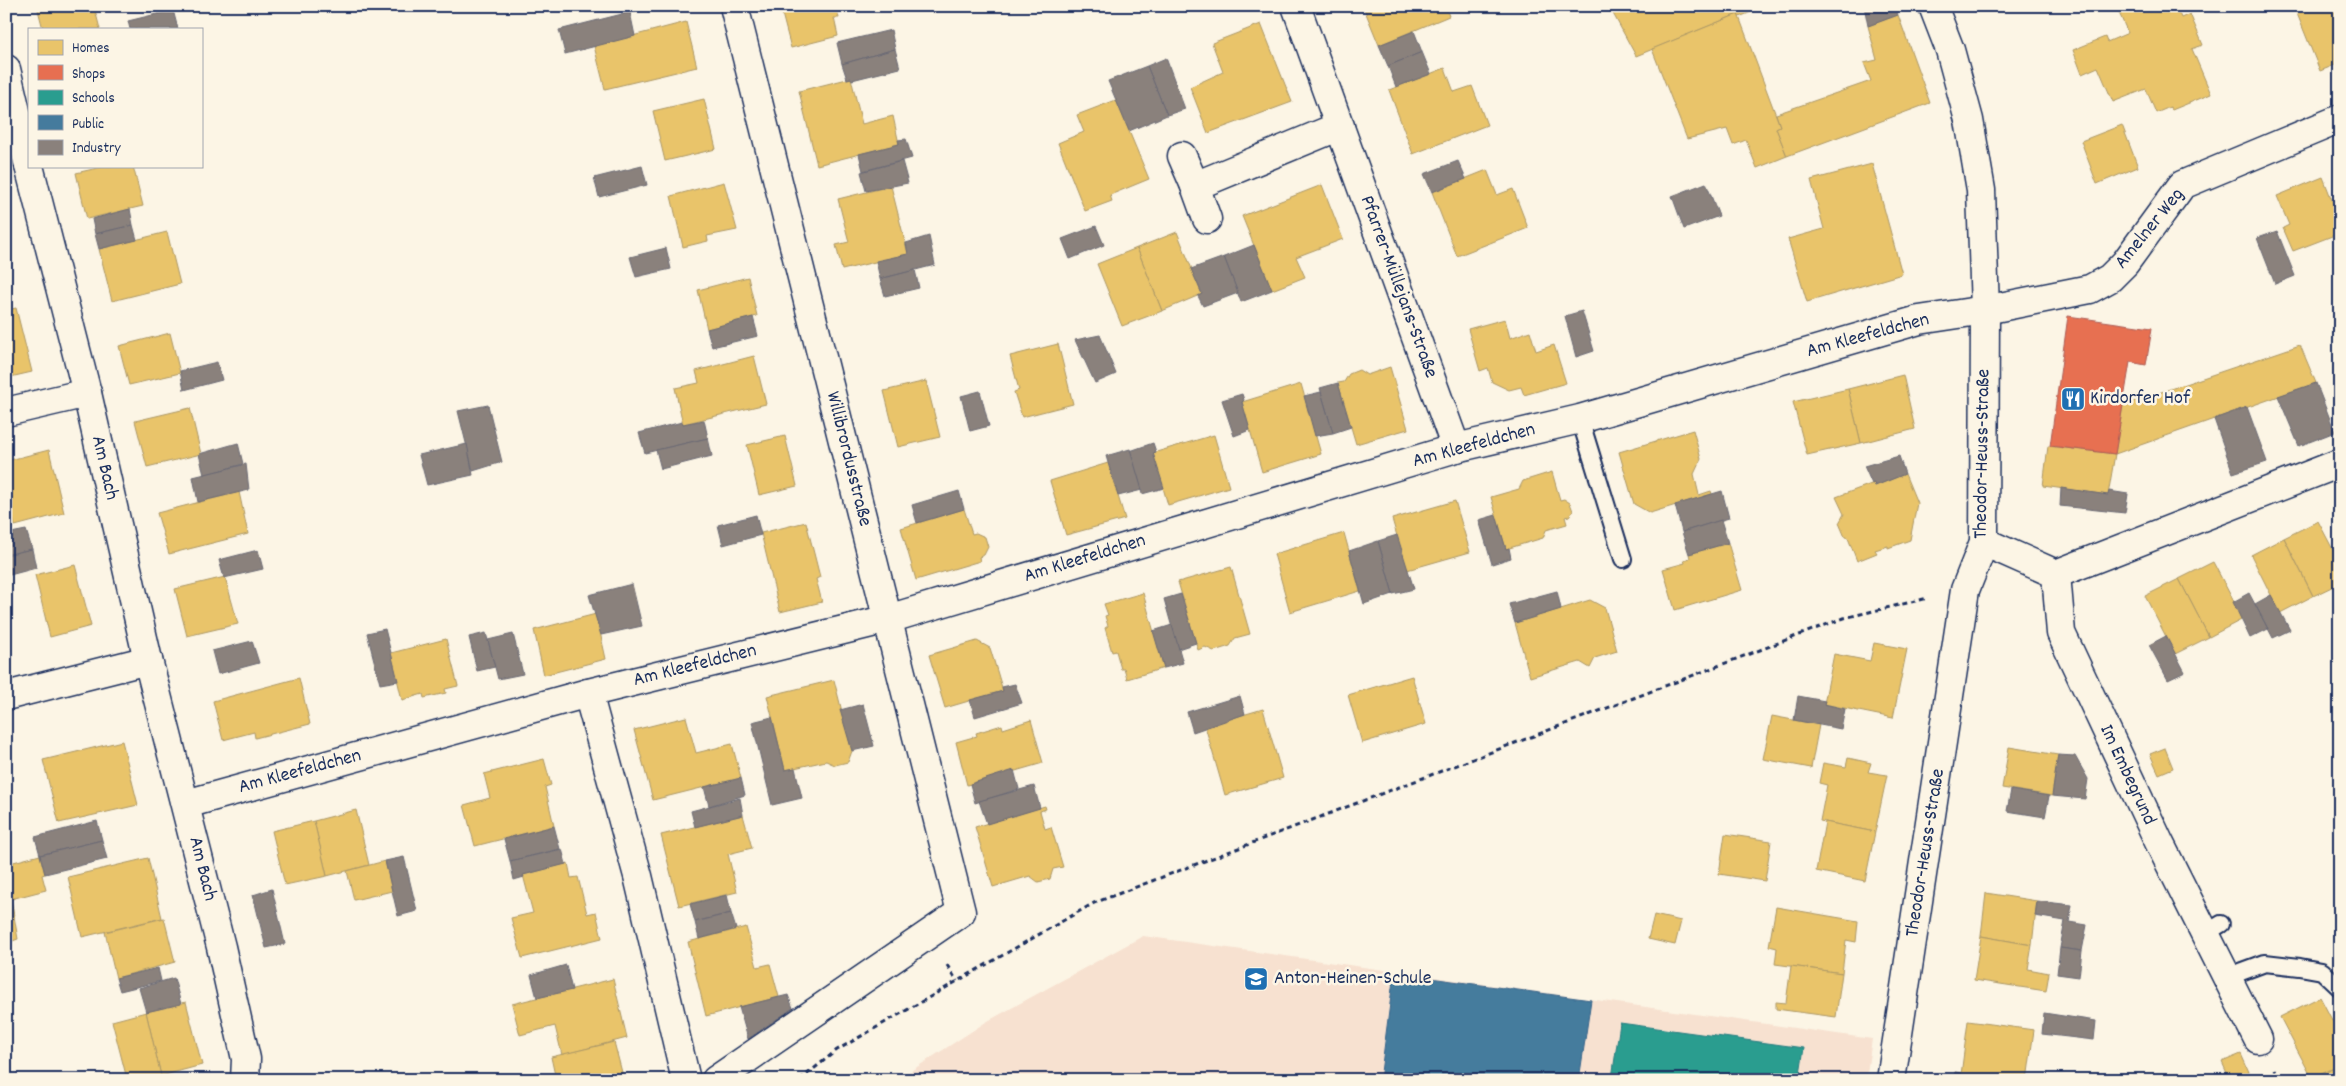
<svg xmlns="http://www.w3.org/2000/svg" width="2346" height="1086" font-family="Dekko,sans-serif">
<rect width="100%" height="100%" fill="#fcf5e5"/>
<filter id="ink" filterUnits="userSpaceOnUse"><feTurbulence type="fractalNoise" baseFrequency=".02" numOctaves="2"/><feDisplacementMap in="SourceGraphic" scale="10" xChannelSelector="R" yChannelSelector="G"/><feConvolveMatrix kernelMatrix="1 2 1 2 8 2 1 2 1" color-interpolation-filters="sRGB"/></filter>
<g filter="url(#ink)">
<polygon fill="#f7e1d0" points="1143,936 1872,1039 1866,1080 897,1080 986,1022"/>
<g fill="#e9c46a" stroke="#ab9766">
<polygon points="37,6 94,6 100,29 43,29"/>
<polygon points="780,6 836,6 839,18 834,18 838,36 791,48"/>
<polygon points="1363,6 1445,6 1449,16 1379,45"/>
<polygon points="1609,6 1766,6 1739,17 1738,14 1636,56"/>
<polygon points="2116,6 2176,6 2181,18 2190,14 2203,45 2192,49 2211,94 2172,110 2170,107 2156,113 2146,89 2113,102 2098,67 2082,74 2073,50 2105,37 2107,42 2128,33"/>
<polygon points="2294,6 2340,6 2340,63 2320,71"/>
<polygon points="1738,14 1780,126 1776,128 1787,156 1757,168 1746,140 1733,145 1727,129 1687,139 1652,49"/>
<polygon points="1898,15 1930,103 1787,156 1776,128 1780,126 1776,114 1871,81 1864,63 1877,60 1868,26"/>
<polygon points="686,22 697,67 605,89 594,46"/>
<polygon points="1261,24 1292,102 1208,133 1190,87 1223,72 1212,43"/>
<polygon points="1445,68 1454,92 1472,86 1487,125 1413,154 1389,90"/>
<polygon points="851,78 862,124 893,116 899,144 817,165 799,91"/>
<polygon points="704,99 716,149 665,161 653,111"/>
<polygon points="1116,100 1149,179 1110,195 1112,201 1085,211 1058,143 1084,132 1077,115"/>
<polygon points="2122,125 2138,167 2097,184 2081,141"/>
<polygon points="1872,164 1902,274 1807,302 1788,239 1824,229 1811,180"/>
<polygon points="106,166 133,166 143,206 87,219 76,173"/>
<polygon points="1487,170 1497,195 1513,189 1528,228 1457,256 1432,192"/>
<polygon points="2323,177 2340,221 2340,233 2293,251 2283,228 2289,225 2277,196"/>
<polygon points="724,182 737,230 707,236 708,241 683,247 671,196"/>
<polygon points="1322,185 1343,239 1296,257 1305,277 1272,290 1242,216"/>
<polygon points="891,186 908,254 842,270 836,245 849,242 838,199"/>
<polygon points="167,232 180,284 112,301 99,249"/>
<polygon points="1177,232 1202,294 1162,311 1137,248"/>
<polygon points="1137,248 1162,311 1122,326 1097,264"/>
<polygon points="748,277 757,316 707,329 698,290"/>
<polygon points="16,308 32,372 6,378 6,310"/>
<polygon points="1505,319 1510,338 1530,331 1536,351 1554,345 1566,383 1524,395 1521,387 1509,390 1492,382 1488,368 1480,371 1468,329"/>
<polygon points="170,333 180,373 129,385 119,346"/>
<polygon points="1058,344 1073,404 1022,417 1014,392 1019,390 1010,356"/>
<polygon points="2300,345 2316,383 2115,454 2123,405"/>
<polygon points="754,356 766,404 683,424 675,388 699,383 696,371"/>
<polygon points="1390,367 1408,429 1356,444 1338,383 1344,382 1349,374 1359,370 1367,375"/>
<polygon points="1903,375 1915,429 1861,443 1848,389"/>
<polygon points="926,381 940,437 898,447 884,391"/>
<polygon points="1301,384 1321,454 1262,472 1242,402"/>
<polygon points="1848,389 1861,443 1807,455 1793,402"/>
<polygon points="190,408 201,454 147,467 135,421"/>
<polygon points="1693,430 1701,459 1694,474 1699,495 1711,491 1712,494 1650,513 1634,504 1619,452"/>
<polygon points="1214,435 1229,487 1168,505 1153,453"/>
<polygon points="785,436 797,486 759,495 747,445"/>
<polygon points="2048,446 2115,454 2108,495 2043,486"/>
<polygon points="49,450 64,513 15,526 6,492 6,461"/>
<polygon points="1108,463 1125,519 1066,535 1050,481"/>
<polygon points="1552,472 1560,500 1564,499 1570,503 1573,511 1569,516 1565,517 1567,524 1546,530 1543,538 1506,549 1491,497 1519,489 1523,481"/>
<polygon points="1905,474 1917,503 1910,540 1888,548 1888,546 1875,550 1877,553 1857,561 1848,538 1845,537 1839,523 1844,514 1836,497 1874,483 1875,486"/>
<polygon points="239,492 248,534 169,554 157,513"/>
<polygon points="1455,501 1470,552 1407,570 1392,519"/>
<polygon points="964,509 972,534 976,533 985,537 988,547 984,555 979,557 980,561 916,580 901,528"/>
<polygon points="2318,521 2340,563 2340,583 2313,596 2284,538"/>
<polygon points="806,522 820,577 816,579 822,602 780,612 761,533"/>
<polygon points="1344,533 1360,591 1290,612 1274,554"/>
<polygon points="2284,538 2313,596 2280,613 2251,555"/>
<polygon points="1728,543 1742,590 1675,610 1663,569 1685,563 1684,560 1690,558 1689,554"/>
<polygon points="2213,562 2243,619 2209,637 2179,579"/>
<polygon points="75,565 91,626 50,637 35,575"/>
<polygon points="1231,567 1250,634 1235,638 1230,646 1214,651 1205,647 1198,650 1178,582"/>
<polygon points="225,577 238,624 187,636 175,589"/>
<polygon points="2179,579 2209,637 2175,654 2145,596"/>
<polygon points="1143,593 1164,668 1127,679 1124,669 1121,669 1116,651 1112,652 1105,628 1108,626 1105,616 1108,615 1104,604"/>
<polygon points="1590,600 1605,608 1617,651 1595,658 1590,668 1580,662 1530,677 1515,623"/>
<polygon points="596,614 606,659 544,675 534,630"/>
<polygon points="446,639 458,686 445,689 446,693 424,698 423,694 402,700 391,653"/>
<polygon points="977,641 990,648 1003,691 945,708 929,655"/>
<polygon points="1874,643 1907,649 1893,718 1824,704 1834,654 1870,661"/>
<polygon points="1412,676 1426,724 1362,743 1348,695"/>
<polygon points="299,678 310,724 255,738 254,732 223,740 213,701"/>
<polygon points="834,680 852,751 848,762 835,765 826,761 785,770 767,696"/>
<polygon points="1263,709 1283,778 1225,795 1205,726"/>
<polygon points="1772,716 1819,725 1811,768 1763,759"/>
<polygon points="686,717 696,753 732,744 741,778 653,800 634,730"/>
<polygon points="1031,720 1043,763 967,785 956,742 977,736 976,733 1002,725 1003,729"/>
<polygon points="122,741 138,805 59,823 43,760"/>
<polygon points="2009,747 2058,755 2052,796 2002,788"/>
<polygon points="2165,748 2173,768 2159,774 2150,754"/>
<polygon points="1848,758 1871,763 1868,772 1887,775 1875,832 1820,821 1827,785 1819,783 1823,763 1846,767"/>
<polygon points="544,759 551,785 545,787 554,826 475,846 464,805 490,798 484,774"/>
<polygon points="1045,806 1046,809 1040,811 1045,829 1051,827 1063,867 1053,869 1050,879 1038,882 1030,876 993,887 975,827"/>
<polygon points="356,810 369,865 327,876 314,821"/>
<polygon points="743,815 752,848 728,854 737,892 679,906 661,835"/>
<polygon points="314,821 327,876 285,885 272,831"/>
<polygon points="1825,822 1875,832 1865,881 1816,871"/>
<polygon points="1725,834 1771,841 1765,881 1719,874"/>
<polygon points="40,855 45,874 42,875 46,890 11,899 18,939 7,943 6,864"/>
<polygon points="148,858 162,918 82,937 68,877"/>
<polygon points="385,861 392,891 354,900 347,871"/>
<polygon points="568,863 571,878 578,877 587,914 596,912 602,938 522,958 511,918 533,913 523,875"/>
<polygon points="1986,893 2037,901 2032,945 1981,936"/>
<polygon points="1776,907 1858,921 1856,942 1846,940 1842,973 1775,964 1777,948 1769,946"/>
<polygon points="1654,915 1681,921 1675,945 1648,939"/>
<polygon points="164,918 175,962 116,978 105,932"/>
<polygon points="746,927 757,967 770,964 779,997 706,1016 688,942"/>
<polygon points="1981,936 2032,945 2028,969 2049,973 2046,991 1974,980"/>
<polygon points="1791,966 1842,973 1836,1017 1776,1009 1776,1002 1786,1003"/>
<polygon points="613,979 627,1038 562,1055 555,1026 520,1035 512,1004"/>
<polygon points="2320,997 2340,1035 2340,1064 2312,1078 2280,1017"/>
<polygon points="186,1002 202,1065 161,1076 146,1012"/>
<polygon points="146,1012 162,1080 124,1080 127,1079 112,1021"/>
<polygon points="1968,1021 2034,1030 2027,1080 2008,1077 2007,1080 1993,1080 1961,1075"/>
<polygon points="614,1042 624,1080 556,1080 551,1057"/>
<polygon points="2241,1054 2249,1072 2230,1080 2222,1062"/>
<polygon points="2340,1064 2340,1080 2313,1080 2312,1078"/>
</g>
<polygon fill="#e76f51" stroke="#aa5c55" points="2068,316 2152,328 2146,365 2130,362 2115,454 2050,446"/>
<polygon fill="#2a9d8f" stroke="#267c80" points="1620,1023 1804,1048 1799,1080 1612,1078"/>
<polygon fill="#457b9d" stroke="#38648a" points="1394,973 1591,1000 1579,1080 1380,1080"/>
<g fill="#8a817c" stroke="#696873">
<polygon points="1864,6 1894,6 1898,15 1868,26"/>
<polygon points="173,10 178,29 130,29 128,21"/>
<polygon points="630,12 635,36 565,54 559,30"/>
<polygon points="891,30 895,49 842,64 837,43"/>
<polygon points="1414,31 1422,52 1388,66 1379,45"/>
<polygon points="895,49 900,68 852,80 851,78 847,79 842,64"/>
<polygon points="1422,52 1431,74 1396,87 1388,66"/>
<polygon points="1166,58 1185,109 1167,115 1147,66"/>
<polygon points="1147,66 1167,115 1129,131 1108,81"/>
<polygon points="906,139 912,158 863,171 859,154 899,144 898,140"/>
<polygon points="902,161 908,183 866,191 861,172"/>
<polygon points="1458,161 1466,179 1432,192 1424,174"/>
<polygon points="642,166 647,185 599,197 594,178"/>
<polygon points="1706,183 1719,216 1684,229 1672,196"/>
<polygon points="130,209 133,225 95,234 92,219"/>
<polygon points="133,225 137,240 99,249 95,234"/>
<polygon points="1096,226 1104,245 1070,259 1062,239"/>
<polygon points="2277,231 2295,276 2275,284 2257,238"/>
<polygon points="929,236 935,265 880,279 876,261 908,254 906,243"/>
<polygon points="1254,245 1272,290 1241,302 1224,257"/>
<polygon points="666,248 671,269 636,277 630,257"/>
<polygon points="1224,257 1238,293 1203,306 1198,296 1202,294 1191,269"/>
<polygon points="915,270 919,288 885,296 880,279"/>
<polygon points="1582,311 1594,351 1576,357 1565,316"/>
<polygon points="753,317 758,336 712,347 707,329"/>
<polygon points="1100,335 1116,374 1095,383 1075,340"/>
<polygon points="217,362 222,380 184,390 180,371"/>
<polygon points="1338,383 1351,427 1333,433 1320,388"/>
<polygon points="2316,383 2335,432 2299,446 2278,396"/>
<polygon points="980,391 989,426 970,431 961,396"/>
<polygon points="1321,392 1333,433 1315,436 1304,396"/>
<polygon points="1242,394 1244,400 1242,402 1250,430 1234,436 1222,400"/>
<polygon points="488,405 502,462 473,471 458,411"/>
<polygon points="2247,407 2267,462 2233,473 2214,419"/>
<polygon points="704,420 708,438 645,453 639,433 682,422 683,424"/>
<polygon points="708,438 712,456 661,469 656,450"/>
<polygon points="238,443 243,464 204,475 199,454"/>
<polygon points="1153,443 1156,452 1153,453 1164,488 1142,494 1130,451"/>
<polygon points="467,444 473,475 427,485 419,455"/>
<polygon points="1130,449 1142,490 1118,496 1106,456"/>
<polygon points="1899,456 1905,474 1875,486 1874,483 1872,484 1864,466"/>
<polygon points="246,464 249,490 198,502 193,477"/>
<polygon points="2061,488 2108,495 2109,491 2128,494 2125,513 2060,506"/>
<polygon points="959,491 964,509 917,523 912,505"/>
<polygon points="1722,491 1729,518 1682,532 1675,505"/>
<polygon points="756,515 761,535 723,545 718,525"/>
<polygon points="1496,515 1506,549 1509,548 1511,558 1492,564 1479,520"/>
<polygon points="1721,520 1728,543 1689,554 1682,532"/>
<polygon points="26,530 32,549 6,555 6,534"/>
<polygon points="1397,535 1414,589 1393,594 1378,541"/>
<polygon points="1378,541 1393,594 1364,604 1349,551"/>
<polygon points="32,549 36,568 6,576 6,555"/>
<polygon points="258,550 263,569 224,578 219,560"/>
<polygon points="632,584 642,626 601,635 589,595"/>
<polygon points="1557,591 1561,609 1515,623 1509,604"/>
<polygon points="2249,593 2268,629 2250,638 2233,602"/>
<polygon points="1181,594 1196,643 1178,649 1164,599"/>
<polygon points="2271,595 2290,630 2273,638 2255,604"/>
<polygon points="1172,625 1183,663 1164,668 1153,631"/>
<polygon points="385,629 398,681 380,684 367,633"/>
<polygon points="486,633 495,667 477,671 469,637"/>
<polygon points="513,634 523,674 498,679 488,640"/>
<polygon points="2166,636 2185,672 2168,680 2149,645"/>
<polygon points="252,641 259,663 218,674 212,651"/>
<polygon points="1015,684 1022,703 975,717 970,700 1003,691 1002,687"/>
<polygon points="1240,696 1245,714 1193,732 1187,712"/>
<polygon points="1798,696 1825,701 1824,704 1845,709 1841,729 1794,720"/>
<polygon points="863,704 874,746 852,751 840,710"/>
<polygon points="772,717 785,770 795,768 802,798 772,805 752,722"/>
<polygon points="2058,755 2075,756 2088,779 2085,799 2052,796"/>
<polygon points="1014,770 1019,789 975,803 970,784"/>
<polygon points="741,778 745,795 709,806 704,787"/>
<polygon points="1034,786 1040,808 987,824 979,801"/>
<polygon points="2011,790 2049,796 2045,817 2007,811"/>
<polygon points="740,798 743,815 695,827 691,811"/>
<polygon points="97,821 102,840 40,855 35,837"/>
<polygon points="554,826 560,849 510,861 504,839"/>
<polygon points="102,840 107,859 45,874 40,855"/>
<polygon points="562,849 566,864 523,875 524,877 514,880 510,861"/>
<polygon points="404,857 417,911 398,916 385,861"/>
<polygon points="272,889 285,944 266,948 253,895"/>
<polygon points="727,895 731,913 695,922 690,904"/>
<polygon points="2037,901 2072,905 2069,922 2087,925 2082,951 2060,948 2065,921 2035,916"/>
<polygon points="731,913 736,929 699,939 695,922"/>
<polygon points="2060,948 2082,951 2079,977 2057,974"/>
<polygon points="566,965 572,990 537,998 531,975"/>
<polygon points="158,968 161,981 120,991 116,978"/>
<polygon points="174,978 181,1004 146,1012 139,988"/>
<polygon points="788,995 793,1008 748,1039 739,1007"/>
<polygon points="2044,1013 2096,1021 2094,1040 2042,1034"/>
<polygon points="1955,1072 1961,1073 1961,1075 1993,1080 1954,1080"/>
<polygon points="2008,1077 2027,1080 2007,1080"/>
</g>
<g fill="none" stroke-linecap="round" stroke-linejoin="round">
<defs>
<g id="lane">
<polyline points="1580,419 1623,559"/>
<polyline points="2206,933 2221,924"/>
<polyline points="2227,977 2265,963 2300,967 2322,971 2340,988"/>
</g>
<g id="street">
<polyline points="1296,6 1456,448"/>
<polyline points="6,69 29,166"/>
<polyline points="1182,156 1195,186"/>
<polyline points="29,166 87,393 148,660 221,947 246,1059 245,1080"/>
<polyline points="1207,219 1195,186 1340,126"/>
<polyline points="6,412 87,393"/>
<polyline points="1984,542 2056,574 2061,633 2159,842 2258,1039"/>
<polyline points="2056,574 2340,463"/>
<polyline points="588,693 638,876 686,1080"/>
<polyline points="6,696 148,660"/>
<polyline points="186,804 588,693 888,619 1456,448 1580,419 1919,320 1985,310 2090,289 2110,278 2125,263 2182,185 2340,119"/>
<polyline points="716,1080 961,912 734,6"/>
<polyline points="1891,1080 1965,590 1984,542 1985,310 1981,190 1969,120 1950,50 1933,6"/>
</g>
</defs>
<use href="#lane" stroke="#1b2f5e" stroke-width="20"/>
<use href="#street" stroke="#1b2f5e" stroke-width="31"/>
<g stroke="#1b2f5e" stroke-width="3" stroke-dasharray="5 4" stroke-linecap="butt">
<polyline points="947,965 957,981"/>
<polyline points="2274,1069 2279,1080"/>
<polyline points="800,1080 837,1050 1094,903 1844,618 1928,598"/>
</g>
<use href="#lane" stroke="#fcf5e5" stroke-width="16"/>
<use href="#street" stroke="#fcf5e5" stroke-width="28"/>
</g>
</g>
<defs>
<symbol id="restaurant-square" viewBox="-11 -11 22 22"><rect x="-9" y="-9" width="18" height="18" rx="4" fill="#1f6fb2" stroke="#fcf5e5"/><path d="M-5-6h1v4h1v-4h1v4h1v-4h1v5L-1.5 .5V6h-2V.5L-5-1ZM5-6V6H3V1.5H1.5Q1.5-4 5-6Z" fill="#fff"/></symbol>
<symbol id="school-square" viewBox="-11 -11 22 22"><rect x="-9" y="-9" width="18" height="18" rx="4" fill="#1f6fb2" stroke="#fcf5e5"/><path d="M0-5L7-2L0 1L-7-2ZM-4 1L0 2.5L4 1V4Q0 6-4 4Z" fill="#fff"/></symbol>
</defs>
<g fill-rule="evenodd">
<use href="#restaurant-square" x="2059" y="385" width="28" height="28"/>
<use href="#school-square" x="1242" y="965" width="28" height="28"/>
</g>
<g text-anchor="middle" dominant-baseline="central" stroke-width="5" stroke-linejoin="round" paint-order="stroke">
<g font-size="20" fill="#1b2f5e" stroke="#fcf5e5">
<text transform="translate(2150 229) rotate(-51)">Amelner Weg</text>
<text transform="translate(1398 287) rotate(70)">Pfarrer-Müllejans-Straße</text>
<text transform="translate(1868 336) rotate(-15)">Am Kleefeldchen</text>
<text transform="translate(1474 446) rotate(-15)">Am Kleefeldchen</text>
<text transform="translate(1983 454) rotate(-89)">Theodor-Heuss-Straße</text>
<text transform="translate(848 459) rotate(76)">Willibrordusstraße</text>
<text transform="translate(104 468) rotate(77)">Am Bach</text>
<text transform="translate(1085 559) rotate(-17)">Am Kleefeldchen</text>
<text transform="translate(695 666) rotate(-14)">Am Kleefeldchen</text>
<text transform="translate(300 772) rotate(-15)">Am Kleefeldchen</text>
<text transform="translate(2127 775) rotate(65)">Im Embegrund</text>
<text transform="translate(1926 853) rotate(-81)">Theodor-Heuss-Straße</text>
<text transform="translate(202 869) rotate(76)">Am Bach</text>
</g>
<g font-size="20" fill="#1b2f5e" stroke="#fcf5e5" text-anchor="start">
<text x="2090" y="399">Kirdorfer Hof</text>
<text x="1274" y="979">Anton-Heinen-Schule</text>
</g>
</g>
<rect width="2346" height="1086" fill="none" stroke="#fcf5e5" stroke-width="25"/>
<rect x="12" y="12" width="2321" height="1061" fill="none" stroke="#1b2f5e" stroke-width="2" filter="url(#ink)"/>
<rect x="28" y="28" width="175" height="140" fill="#fcf5e5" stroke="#a2a6af"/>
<rect x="38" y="40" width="25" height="15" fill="#e9c46a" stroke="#a2a6af"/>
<text x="72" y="52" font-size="15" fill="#1b2f5e">Homes</text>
<rect x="38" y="65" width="25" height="15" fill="#e76f51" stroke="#a2a6af"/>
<text x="72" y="78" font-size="15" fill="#1b2f5e">Shops</text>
<rect x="38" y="90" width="25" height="15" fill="#2a9d8f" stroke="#a2a6af"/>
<text x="72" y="102" font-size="15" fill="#1b2f5e">Schools</text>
<rect x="38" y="115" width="25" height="15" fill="#457b9d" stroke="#a2a6af"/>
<text x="72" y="128" font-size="15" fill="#1b2f5e">Public</text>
<rect x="38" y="140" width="25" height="15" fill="#8a817c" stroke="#a2a6af"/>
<text x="72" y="152" font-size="15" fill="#1b2f5e">Industry</text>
</svg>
